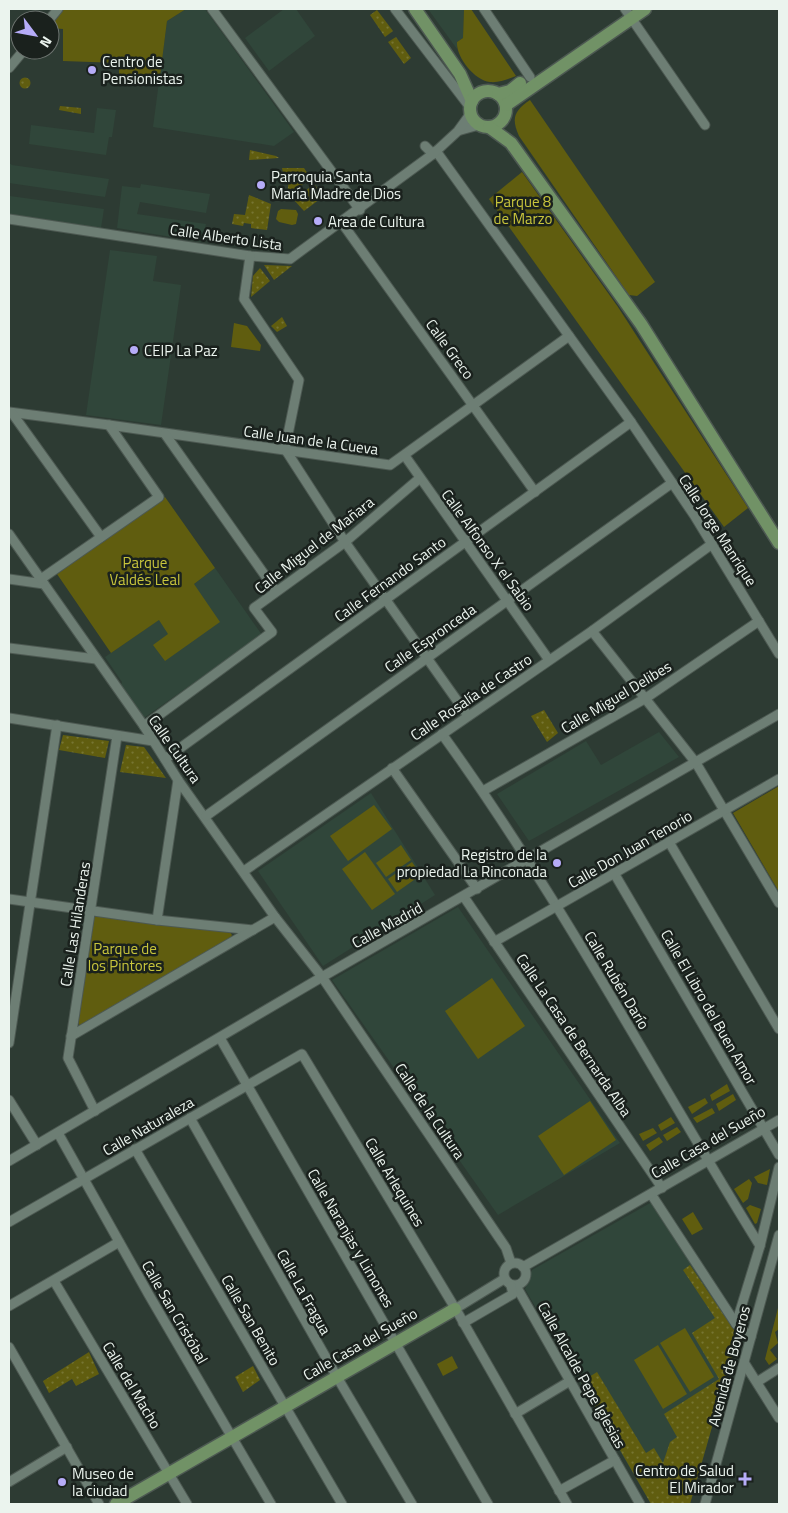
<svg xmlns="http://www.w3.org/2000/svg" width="788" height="1513" font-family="'Titillium Web',sans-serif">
<defs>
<pattern id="grass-dots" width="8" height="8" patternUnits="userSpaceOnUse" patternTransform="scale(1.25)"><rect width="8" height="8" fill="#605d0f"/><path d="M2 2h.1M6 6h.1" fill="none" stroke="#777532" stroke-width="1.8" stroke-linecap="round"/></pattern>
</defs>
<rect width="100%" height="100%" fill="#2d3b33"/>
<g fill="#30463a">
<polygon points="186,9 205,9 294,132 274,146 153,127 167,21"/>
<polygon points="284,9 296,9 315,36 269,71 245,38"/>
<polygon points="428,9 464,9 463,38 457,42 457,49"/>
<polygon points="97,108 116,110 112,137 109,137 106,155 29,144 31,125 94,133"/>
<polygon points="9,163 12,165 109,179 105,197 9,183"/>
<polygon points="141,184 210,194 206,213 140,202 137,214 206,224 202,242 117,228 122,186 140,188"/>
<polygon points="10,196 104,209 101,228 9,214"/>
<polygon points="110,250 157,256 153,281 181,285 161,425 86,415"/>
<polygon points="215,568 262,635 141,720 120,687 122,682 105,657 189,599 194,584"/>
<polygon points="659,732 679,757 529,841 497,794 586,741 601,765"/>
<polygon points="371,793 435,895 323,966 258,871"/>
<polygon points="458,907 620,1143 498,1215 332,980"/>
<polygon points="652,1202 738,1336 690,1504 651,1504 525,1289 532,1270"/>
</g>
<g fill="url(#grass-dots)">
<polygon points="377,10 393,31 385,37 370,15"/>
<polygon points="396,37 411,58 404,64 388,42"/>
<circle cx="25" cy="83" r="5.5"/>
<polygon points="60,106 81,108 81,114 59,110"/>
<polygon points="250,150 276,156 279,158 249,160"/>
<polygon points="282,168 304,168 310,177 289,198 282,197 287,195 289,179 284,178"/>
<polygon points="314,184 324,196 304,211 294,200"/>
<polygon points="249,195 271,204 267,230 251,228 251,224 244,223 243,226 232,224 234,214 245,215"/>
<polygon points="264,265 292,266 274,280"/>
<polygon points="260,268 270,281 251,297 253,276"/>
<polygon points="282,317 287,326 277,332 271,326"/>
<polygon points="544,710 558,733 547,742 531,716"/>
<polygon points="63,735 109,741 105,758 59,750"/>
<polygon points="126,745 144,747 166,778 120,772"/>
<polygon points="690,1265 738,1336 690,1504 651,1504 581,1382 597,1372 646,1453 654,1448 663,1463 670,1442 677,1437 664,1414 719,1379 692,1333 715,1318 683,1270"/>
<polygon points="89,1352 99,1374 76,1386 72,1379 49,1393 43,1381"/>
<polygon points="253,1366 260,1380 243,1392 235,1377"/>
</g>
<g fill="#605d0f">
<polygon points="58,9 186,9 167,21 159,84 119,78 119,63 63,61 63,29 50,28 50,20"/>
<path d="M464 9H471L516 76C508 79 499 83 490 82 474 80 456 57 457 42L463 38Z"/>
<path d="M530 100 655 282 637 296 629 295 519 136C511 118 514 111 530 100Z"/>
<polygon points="522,172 618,307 748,508 724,527 489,199"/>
<polygon points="281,209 296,210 298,214 296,224 292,225 279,222 276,219 278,211"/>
<polygon points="234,323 247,326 261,345 260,351 231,347"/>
<polygon points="165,497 215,568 194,584 220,622 165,661 153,645 168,634 159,620 111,653 57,574"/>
<polygon points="779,786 779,892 733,813"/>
<polygon points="374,805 392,829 348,861 330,836"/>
<polygon points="401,845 411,860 386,877 376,863"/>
<polygon points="365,852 395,894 372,910 342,869"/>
<polygon points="412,862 421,875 397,892 388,879"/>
<polygon points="96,916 230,932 232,935 230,939 80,1026 77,1021 92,920"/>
<polygon points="492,978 525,1026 478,1059 445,1011"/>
<polygon points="727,1084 730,1091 712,1101 710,1095"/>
<polygon points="733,1094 736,1100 719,1111 716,1104"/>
<polygon points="705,1098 708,1103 692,1114 688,1107"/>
<polygon points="590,1101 616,1140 564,1175 538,1136"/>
<polygon points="712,1108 715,1113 697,1123 693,1118"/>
<polygon points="671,1117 675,1123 661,1131 658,1125"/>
<polygon points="677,1127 681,1132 667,1141 663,1135"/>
<polygon points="653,1128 657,1133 643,1141 639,1134"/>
<polygon points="659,1137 663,1142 650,1151 646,1145"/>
<polygon points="770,1169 767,1185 758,1183 754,1177"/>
<polygon points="749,1179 752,1183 748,1199 743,1203 734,1189"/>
<polygon points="750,1205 761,1209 757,1223 755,1224 746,1208"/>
<polygon points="693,1212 703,1229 692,1235 682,1219"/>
<polygon points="779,1304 779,1329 775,1332 778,1343 770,1350 777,1359 769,1365 765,1359"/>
<polygon points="685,1328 714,1377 690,1392 660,1343"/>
<polygon points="658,1345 687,1394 663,1409 634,1360"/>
<polygon points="452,1356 458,1368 443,1376 437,1364"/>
</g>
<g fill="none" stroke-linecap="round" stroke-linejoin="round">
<defs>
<g id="street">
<polyline points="212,9 360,210"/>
<polyline points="395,9 469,106"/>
<polyline points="484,9 530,77"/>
<polyline points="625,9 705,125"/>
<polyline points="49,20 58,9"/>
<polyline points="9,68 24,50"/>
<polyline points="461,130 479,125"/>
<polyline points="425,146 433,154"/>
<polyline points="436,151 631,422 694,515 779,654"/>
<polyline points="9,219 250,256 290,259 433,154 458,131 471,113"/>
<polyline points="342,223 535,492"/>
<polyline points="250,256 244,299 299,380 285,449 345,542 468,716"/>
<polyline points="9,412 109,425 390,465 569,336"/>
<polyline points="12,413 101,537"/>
<polyline points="165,434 276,591"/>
<polyline points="405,456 549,660"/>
<polyline points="9,534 144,726 178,780 275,917 322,977 506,1248 511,1263"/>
<polyline points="9,579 44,584"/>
<polyline points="41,579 159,497 109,425"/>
<polyline points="592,631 696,763 779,903"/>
<polyline points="9,648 96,659"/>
<polyline points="9,718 153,741"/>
<polyline points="144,726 272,632 254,608 345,542 420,478"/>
<path d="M442 734C560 897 654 1075 760 1246"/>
<polyline points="165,759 631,422"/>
<polyline points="392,768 477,889"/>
<polyline points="483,791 646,698 759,621"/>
<polyline points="206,816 672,483"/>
<polyline points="669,842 779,1029"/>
<polyline points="244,871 592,631 712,544"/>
<polyline points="614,873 779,1155"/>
<polyline points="464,897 662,1188"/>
<polyline points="9,899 157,920 253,930"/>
<polyline points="157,920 178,780"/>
<polyline points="494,942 779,779"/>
<polyline points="71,1036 275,917"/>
<polyline points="220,1038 488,1504"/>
<polyline points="9,1043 57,725"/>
<polyline points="9,1100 37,1145"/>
<polyline points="95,1111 68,1058 117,736"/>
<polyline points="190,1118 337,1377 412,1504"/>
<polyline points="58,1133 149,1295 271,1504"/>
<polyline points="135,1149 342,1504"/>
<polyline points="9,1161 322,977 779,714"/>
<polyline points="651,1194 736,1324 751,1337"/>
<polyline points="9,1222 302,1054 458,1313 567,1504"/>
<circle cx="515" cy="1274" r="11"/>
<polyline points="523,1267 779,1120"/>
<polyline points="54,1281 187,1504"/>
<polyline points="516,1286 640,1504"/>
<polyline points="9,1306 119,1242"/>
<polyline points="455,1309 504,1279"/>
<polyline points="463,1323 513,1294 511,1286"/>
<polyline points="736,1324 760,1246 779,1167"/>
<polyline points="9,1347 99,1504"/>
<polyline points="745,1364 779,1418"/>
<polyline points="757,1382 779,1368"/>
<polyline points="515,1414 570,1381"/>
<polyline points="9,1482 67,1447"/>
<polyline points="559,1491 615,1460"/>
<polyline points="705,1504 779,1235"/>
</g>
<g id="secondary">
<polyline points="415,9 460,74 472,101"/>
<circle cx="488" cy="109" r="18"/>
<polyline points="498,94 510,91 520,83"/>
<polyline points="506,105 645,9"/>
<polyline points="489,127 511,143 641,324 779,543"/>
<polyline points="116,1504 455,1309"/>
</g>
</defs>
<use href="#street" stroke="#4d5952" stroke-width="11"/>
<use href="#secondary" stroke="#4d5952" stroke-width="15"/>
<use href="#street" stroke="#6d7e74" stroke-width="9"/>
<use href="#secondary" stroke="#719266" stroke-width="12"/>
</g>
<g fill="#b6acf8" stroke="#1a211d" stroke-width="2">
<circle cx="92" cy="70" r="5"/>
<circle cx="261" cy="185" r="5"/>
<circle cx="318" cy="221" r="5"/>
<circle cx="134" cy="350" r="5"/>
<circle cx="557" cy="863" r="5"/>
<path d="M742.5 1471.5h5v5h5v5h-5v5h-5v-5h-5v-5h5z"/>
<circle cx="62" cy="1482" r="5"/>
</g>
<g text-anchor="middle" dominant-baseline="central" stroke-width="5" stroke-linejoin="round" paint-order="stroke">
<g font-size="15" fill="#ebf4ee" stroke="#1a211d" text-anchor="start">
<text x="102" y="61">Centro de<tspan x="102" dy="17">Pensionistas</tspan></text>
<text x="271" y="176">Parroquia Santa<tspan x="271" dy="17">María Madre de Dios</tspan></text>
<text x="328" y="221">Area de Cultura</text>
<text x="144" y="350">CEIP La Paz</text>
<text x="547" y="854" text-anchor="end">Registro de la<tspan x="547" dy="17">propiedad La Rinconada</tspan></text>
<text x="734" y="1470" text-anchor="end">Centro de Salud<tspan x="734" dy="17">El Mirador</tspan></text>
<text x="72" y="1473">Museo de<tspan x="72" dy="17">la ciudad</tspan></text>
</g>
<g font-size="15" fill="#c8c53c" stroke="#1a211d">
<text x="523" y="201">Parque 8<tspan x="523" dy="17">de Marzo</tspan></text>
<text x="145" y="562">Parque<tspan x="145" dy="17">Valdés Leal</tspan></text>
<text x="125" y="948">Parque de<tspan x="125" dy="17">los Pintores</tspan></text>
</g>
<g font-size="15" fill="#ebf4ee" stroke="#1a211d">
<text transform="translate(226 237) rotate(8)">Calle Alberto Lista</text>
<text transform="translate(450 349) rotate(54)">Calle Greco</text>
<text transform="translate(311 440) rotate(8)">Calle Juan de la Cueva</text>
<text transform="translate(718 530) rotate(57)">Calle Jorge Manrique</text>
<text transform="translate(314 545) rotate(-38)">Calle Miguel de Mañara</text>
<text transform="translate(488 550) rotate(54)">Calle Alfonso X el Sabio</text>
<text transform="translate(390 579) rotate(-36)">Calle Fernando Santo</text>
<text transform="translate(430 638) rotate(-35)">Calle Espronceda</text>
<text transform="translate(471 697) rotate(-34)">Calle Rosalía de Castro</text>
<text transform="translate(616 697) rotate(-31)">Calle Miguel Delibes</text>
<text transform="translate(175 749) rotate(55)">Calle Cultura</text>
<text transform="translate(630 849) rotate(-30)">Calle Don Juan Tenorio</text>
<text transform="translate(75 924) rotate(-81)">Calle Las Hilanderas</text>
<text transform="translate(387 925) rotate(-29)">Calle Madrid</text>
<text transform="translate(617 980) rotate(59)">Calle Rubén Darío</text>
<text transform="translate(709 1007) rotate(60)">Calle El Libro del Buen Amor</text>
<text transform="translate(574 1035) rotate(56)">Calle La Casa de Bernarda Alba</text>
<text transform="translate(430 1111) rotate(56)">Calle de la Cultura</text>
<text transform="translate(148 1126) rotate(-30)">Calle Naturaleza</text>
<text transform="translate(708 1142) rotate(-30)">Calle Casa del Sueño</text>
<text transform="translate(395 1182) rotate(59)">Calle Arlequines</text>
<text transform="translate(351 1238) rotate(60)">Calle Naranjas y Limones</text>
<text transform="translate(304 1292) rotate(61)">Calle La Fragua</text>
<text transform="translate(175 1312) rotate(60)">Calle San Cristóbal</text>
<text transform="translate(251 1320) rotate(60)">Calle San Benito</text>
<text transform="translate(360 1344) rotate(-30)">Calle Casa del Sueño</text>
<text transform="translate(729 1366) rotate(-75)">Avenida de Boyeros</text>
<text transform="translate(582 1375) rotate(61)">Calle Alcalde Pepe Iglesias</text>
<text transform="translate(132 1385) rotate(59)">Calle del Macho</text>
</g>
</g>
<rect width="788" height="1513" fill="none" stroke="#ebf4ee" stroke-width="20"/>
<g transform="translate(35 35) rotate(122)"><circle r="24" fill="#1a211d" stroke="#6e7571"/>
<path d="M0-4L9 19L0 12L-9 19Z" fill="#b6acf8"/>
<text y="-8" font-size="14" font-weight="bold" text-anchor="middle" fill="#ebf4ee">N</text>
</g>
</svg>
